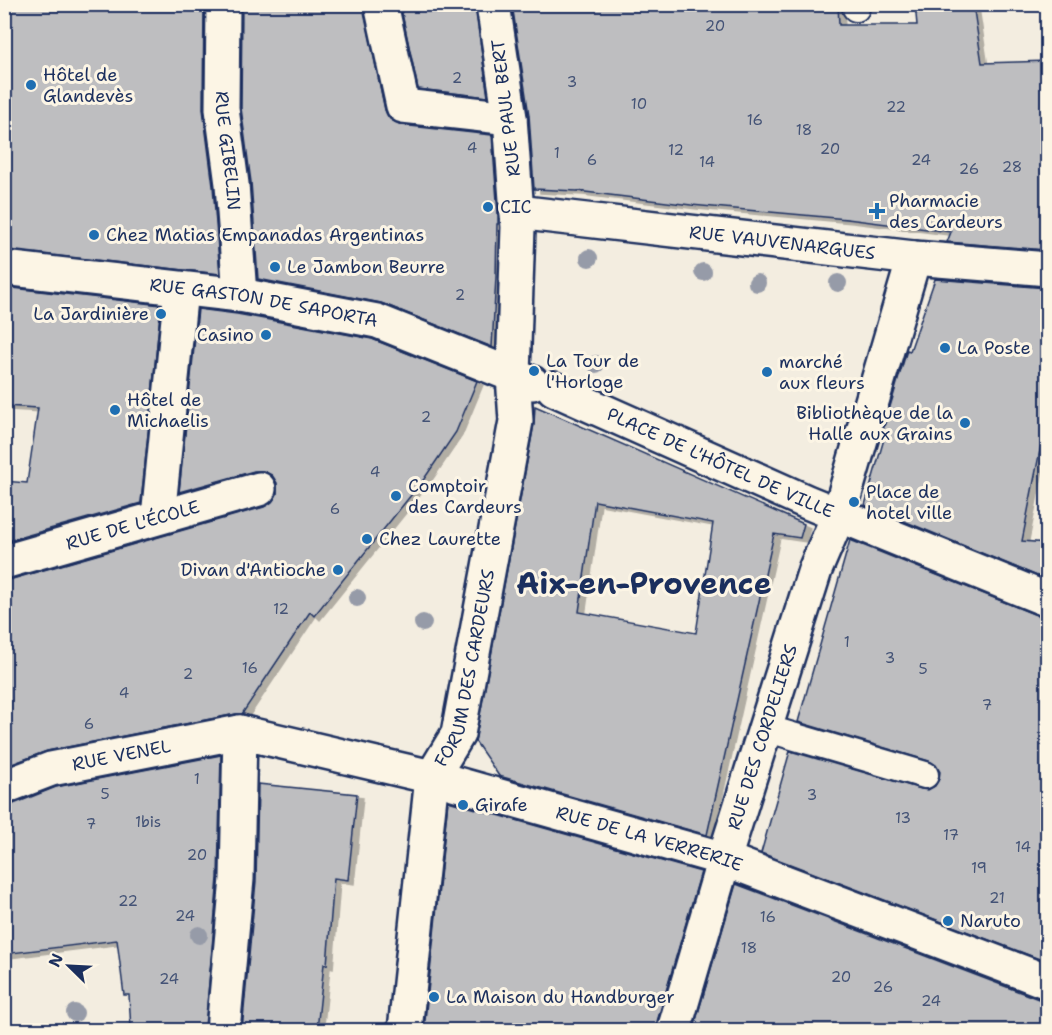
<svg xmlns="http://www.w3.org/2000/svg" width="1052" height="1035" font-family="'Shantell Sans',sans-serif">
<defs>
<filter id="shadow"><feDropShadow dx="6" dy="4" stdDeviation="0" flood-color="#0004"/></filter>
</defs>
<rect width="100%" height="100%" fill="#f3ede0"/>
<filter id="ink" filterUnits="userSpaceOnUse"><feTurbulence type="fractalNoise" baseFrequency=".0167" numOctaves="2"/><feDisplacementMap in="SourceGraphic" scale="12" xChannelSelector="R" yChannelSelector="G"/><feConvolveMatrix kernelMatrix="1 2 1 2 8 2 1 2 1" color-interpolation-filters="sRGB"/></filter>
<g filter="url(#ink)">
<g fill="#bebec0" stroke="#1b2f5e" stroke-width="1.5" fill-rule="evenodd" filter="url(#shadow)">
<polygon points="4,4 204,4 203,109 213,186 220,274 4,250"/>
<polygon points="242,4 363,4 385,110 390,119 401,125 492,135 498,214 498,224 497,224 496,277 492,347 381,303 258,279 251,182 241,108"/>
<polygon points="400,4 475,4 488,97 418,89"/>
<polygon points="512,4 838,4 839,25 917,25 915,4 973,4 982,63 1047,61 1047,250 947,242 951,232 847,219 691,205 577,191 534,189 529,115"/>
<polygon points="935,279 1047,288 1047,415 1022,541 1047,543 1047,580 865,505 886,432 883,430 907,350 910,351"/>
<polygon points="4,287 161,305 141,503 4,542 4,481 27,483 38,408 4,406"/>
<polygon points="198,309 237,314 372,339 477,381 456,432 424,479 314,616 310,612 242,714 236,714 47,751 4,767 4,580 9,580 264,507 272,502 277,494 277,483 272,475 263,471 254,471 179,492"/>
<path d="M535 406 804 524 800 538 774 534 707 835 499 776 475 741 534 424ZM595 501 713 523 696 633 579 612Z"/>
<polygon points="850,540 1041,617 1047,618 1047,962 761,853 790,751 921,789 928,790 935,786 939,779 940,772 936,765 929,761 798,722"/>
<polygon points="221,755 218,878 205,1030 131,1030 129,995 124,995 117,940 4,954 4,805 11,805 56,787"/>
<polygon points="258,784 357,794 348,880 334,878 327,965 324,964 317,1030 242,1030 256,881"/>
<polygon points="448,801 701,872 656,1025 656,1030 424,1030"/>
<polygon points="736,884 1041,1000 1047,1000 1047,1030 693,1030"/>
</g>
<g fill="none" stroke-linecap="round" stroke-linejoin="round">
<defs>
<g id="service">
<polyline points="856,4 856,8"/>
<polyline points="765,728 925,775"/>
</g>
<g id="pedestrian">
<path id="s1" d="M223 4 222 109 232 184 240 295"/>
<polyline points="381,4 403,106 510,118"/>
<path id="s2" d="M517 212 914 258 1048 269"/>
<path id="s3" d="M4 268 240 295 377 321 532 383"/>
<path id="s4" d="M554 389 807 502 1048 600"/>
<path id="s5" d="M4 787 51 769 240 732 432 777 724 859 1048 982"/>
<polyline points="223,1030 237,879 240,732"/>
<path id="s6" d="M405 1030 432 777 458 734 516 421 513 375 518 227 510 118 493 4"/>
<path id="s7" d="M674 1030 724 859 815 570 839 514 914 258"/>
</g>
<g id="minor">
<polyline points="158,517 181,289"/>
<path id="s8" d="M4 562 259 489"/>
</g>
</defs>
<use href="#service" stroke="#1b2f5e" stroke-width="30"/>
<use href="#pedestrian" stroke="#1b2f5e" stroke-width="38"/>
<use href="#minor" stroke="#1b2f5e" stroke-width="38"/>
<use href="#service" stroke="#fcf5e5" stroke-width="26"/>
<use href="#pedestrian" stroke="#fcf5e5" stroke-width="33"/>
<use href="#minor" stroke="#fcf5e5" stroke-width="33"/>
</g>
<g fill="#969ba8">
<circle cx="589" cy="258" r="9"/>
<circle cx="703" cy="272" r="9"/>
<circle cx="757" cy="283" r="9"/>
<circle cx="838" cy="283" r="9"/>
<circle cx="596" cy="364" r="9"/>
<circle cx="357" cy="598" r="9"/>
<circle cx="423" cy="623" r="9"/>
<circle cx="199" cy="935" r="9"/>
<circle cx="75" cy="1013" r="9"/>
</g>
</g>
<g fill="#1f6fb2" stroke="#fcf5e5" stroke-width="2">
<circle cx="31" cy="85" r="6"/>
<circle cx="488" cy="207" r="6"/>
<path d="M874 202h6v6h6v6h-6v6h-6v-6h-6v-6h6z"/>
<circle cx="94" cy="235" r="6"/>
<circle cx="275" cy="267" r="6"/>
<circle cx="161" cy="314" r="6"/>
<circle cx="266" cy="335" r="6"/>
<circle cx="945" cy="348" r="6"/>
<circle cx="534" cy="371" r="6"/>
<circle cx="767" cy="372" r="6"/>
<circle cx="115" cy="410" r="6"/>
<circle cx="965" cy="423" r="6"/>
<circle cx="396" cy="496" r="6"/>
<circle cx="854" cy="502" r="6"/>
<circle cx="367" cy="539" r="6"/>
<circle cx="338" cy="570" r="6"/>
<circle cx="463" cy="805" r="6"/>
<circle cx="948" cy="921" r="6"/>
<circle cx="434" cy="997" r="6"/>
</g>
<g text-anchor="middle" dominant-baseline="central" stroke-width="6" stroke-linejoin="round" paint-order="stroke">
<g font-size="15" fill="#445376">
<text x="715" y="26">20</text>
<text x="457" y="78">2</text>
<text x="572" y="82">3</text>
<text x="639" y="104">10</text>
<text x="896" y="107">22</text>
<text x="755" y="120">16</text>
<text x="804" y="130">18</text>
<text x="472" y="148">4</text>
<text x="830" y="149">20</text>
<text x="676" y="150">12</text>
<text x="557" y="153">1</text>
<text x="592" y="160">6</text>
<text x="921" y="160">24</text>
<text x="707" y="162">14</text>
<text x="1012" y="167">28</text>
<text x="969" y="169">26</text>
<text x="460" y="295">2</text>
<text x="426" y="417">2</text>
<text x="375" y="472">4</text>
<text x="335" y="509">6</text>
<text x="281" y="609">12</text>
<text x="847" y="642">1</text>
<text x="890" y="658">3</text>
<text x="250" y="668">16</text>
<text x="923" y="669">5</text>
<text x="188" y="674">2</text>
<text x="124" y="693">4</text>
<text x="987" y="705">7</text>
<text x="89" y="724">6</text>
<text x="197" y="779">1</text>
<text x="105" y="794">5</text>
<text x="812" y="795">3</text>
<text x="903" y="818">13</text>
<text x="148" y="822">1bis</text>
<text x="91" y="824">7</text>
<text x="951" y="835">17</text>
<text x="1023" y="847">14</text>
<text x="197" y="855">20</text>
<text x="979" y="868">19</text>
<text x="997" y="898">21</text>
<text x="128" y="901">22</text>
<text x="185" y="916">24</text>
<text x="768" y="917">16</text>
<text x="749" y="948">18</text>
<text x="841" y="977">20</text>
<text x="169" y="979">24</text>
<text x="883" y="987">26</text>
<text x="931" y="1001">24</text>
</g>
<g font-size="18" fill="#1b2f5e" stroke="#fcf5e5" text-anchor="start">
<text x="43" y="75">Hôtel de<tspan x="43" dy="21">Glandevès</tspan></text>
<text x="889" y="201">Pharmacie<tspan x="889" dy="21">des Cardeurs</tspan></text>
<text x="500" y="207">CIC</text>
<text x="106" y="235">Chez Matias Empanadas Argentinas</text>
<text x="287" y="267">Le Jambon Beurre</text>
<text x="149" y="314" text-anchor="end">La Jardinière</text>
<text x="254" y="335" text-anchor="end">Casino</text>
<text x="957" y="348">La Poste</text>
<text x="546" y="361">La Tour de<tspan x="546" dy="21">l'Horloge</tspan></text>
<text x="779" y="362">marché<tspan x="779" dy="21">aux fleurs</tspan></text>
<text x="127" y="400">Hôtel de<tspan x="127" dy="21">Michaelis</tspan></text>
<text x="953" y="413" text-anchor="end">Bibliothèque de la<tspan x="953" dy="21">Halle aux Grains</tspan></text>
<text x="408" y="486">Comptoir<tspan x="408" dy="21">des Cardeurs</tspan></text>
<text x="866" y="492">Place de<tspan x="866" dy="21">hotel ville</tspan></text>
<text x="379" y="539">Chez Laurette</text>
<text x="326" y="570" text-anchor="end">Divan d'Antioche</text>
<text x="475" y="805">Girafe</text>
<text x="960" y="921">Naruto</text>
<text x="446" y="997">La Maison du Handburger</text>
</g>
<g font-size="18" fill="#1b2f5e" stroke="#fcf5e5">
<text transform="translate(506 108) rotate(-97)">RUE PAUL BERT</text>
<text stroke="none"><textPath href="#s1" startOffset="147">RUE GIBELIN</textPath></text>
<text stroke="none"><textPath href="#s2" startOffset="267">RUE VAUVENARGUES</textPath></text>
<text stroke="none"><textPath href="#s3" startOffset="262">RUE GASTON DE SAPORTA</textPath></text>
<text stroke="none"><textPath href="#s4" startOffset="182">PLACE DE L'HÔTEL DE VILLE</textPath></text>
<text stroke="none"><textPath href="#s8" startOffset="134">RUE DE L'ÉCOLE</textPath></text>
<text stroke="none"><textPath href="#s6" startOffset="370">FORUM DES CARDEURS</textPath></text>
<text stroke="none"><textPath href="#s7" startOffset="306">RUE DES CORDELIERS</textPath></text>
<text stroke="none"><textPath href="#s5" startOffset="122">RUE VENEL</textPath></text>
<text stroke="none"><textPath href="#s5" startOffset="666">RUE DE LA VERRERIE</textPath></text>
</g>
<g font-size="30" font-weight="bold" fill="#1b2f5e" stroke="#fcf5e5">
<text x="644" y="583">Aix-en-Provence</text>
</g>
</g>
<rect width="1052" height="1035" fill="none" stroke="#fcf5e5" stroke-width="24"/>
<rect x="12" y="12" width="1028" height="1011" fill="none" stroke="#1b2f5e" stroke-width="2" filter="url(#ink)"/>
<g transform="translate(69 966) rotate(294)" stroke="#fcf5e5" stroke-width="4.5" paint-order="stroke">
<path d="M0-4.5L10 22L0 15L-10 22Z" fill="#1b2f5e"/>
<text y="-9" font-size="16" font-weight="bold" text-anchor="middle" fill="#1b2f5e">N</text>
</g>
</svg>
